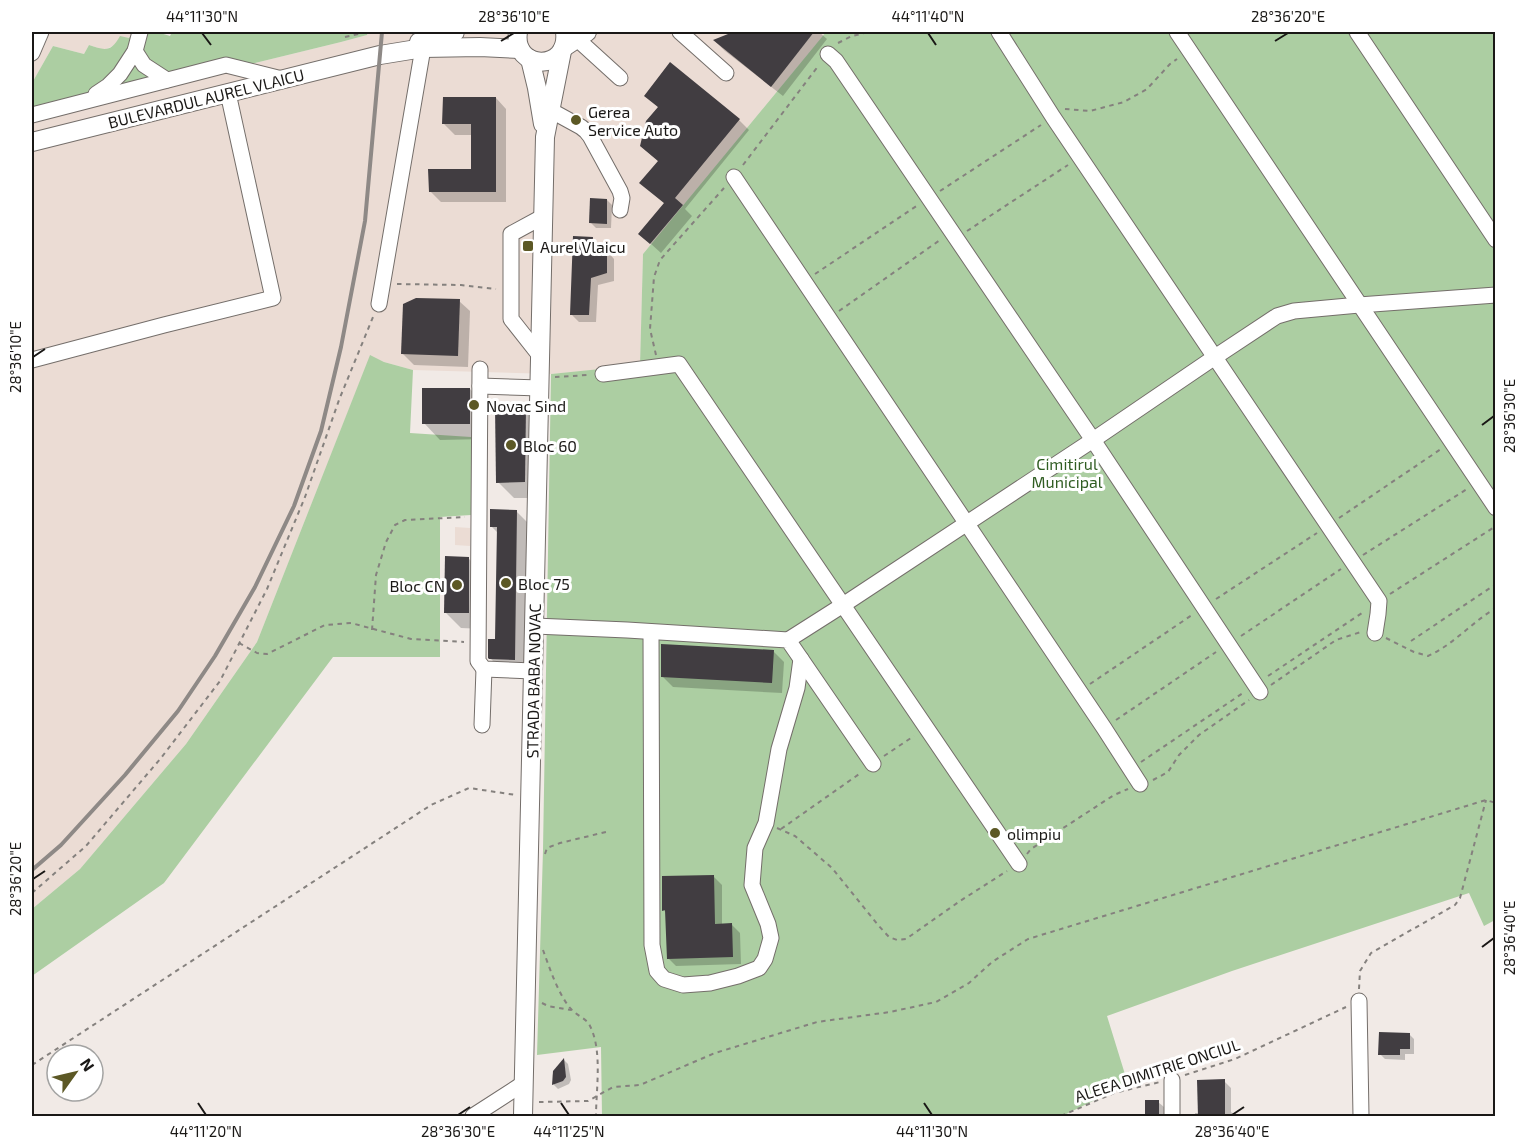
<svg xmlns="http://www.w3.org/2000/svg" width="1527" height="1148" font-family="'Exo 2',sans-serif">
<rect width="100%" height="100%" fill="#f1eae6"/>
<g fill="#ebdcd4">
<polygon points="32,32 133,32 129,38 104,50 89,45 84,54 53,46 32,83"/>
<polygon points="368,32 826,32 643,254 640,366 551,374 413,370 384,362 370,356 257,642 186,744 80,869 32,909 32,120 165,85 341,42 367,35"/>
<polygon points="455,527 470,528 470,546 455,545"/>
</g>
<g fill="#accea2">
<path d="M133 32H157L170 36 172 32H368L367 35 341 42 165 85 32 120V83L53 46 84 54 89 45C104 50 111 53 120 36L129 38Z"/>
<polygon points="826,32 1495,32 1495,920 1484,926 1469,893 1232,971 1107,1016 1128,1084 1062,1116 602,1116 601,1047 537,1055 543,850 551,374 640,365 643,254"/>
<polygon points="370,355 384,362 413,370 410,433 471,437 471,515 440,517 440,657 333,657 164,883 32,976 32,909 80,869 186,744 257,642"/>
</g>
<g fill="#0003">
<polygon points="735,32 819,32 827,39 783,96 725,51 715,41 733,34"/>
<polygon points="646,96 739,120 749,130 685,209 692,216 661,253 640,234 665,204 641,183 659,162 641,146 659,108"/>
<polygon points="496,98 506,109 506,202 441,202 430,191 473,170 473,135 455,135 444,124"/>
<polygon points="607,200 612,205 611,228 596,228 591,223"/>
<polygon points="592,238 600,246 599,251 607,251 614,259 614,281 598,285 596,322 579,322 572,315"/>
<polygon points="459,301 470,311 468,367 414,365 403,354"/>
<polygon points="470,389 486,405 486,439 440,440 424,423"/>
<polygon points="525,409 542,425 541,498 514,498 498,482"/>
<polygon points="516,511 532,527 530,676 507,675 489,657 497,641 498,533 491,526"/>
<polygon points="468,558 485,574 484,629 461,628 445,612"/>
<polygon points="773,651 784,662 782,693 673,687 662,676"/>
<polygon points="714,877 722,885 722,925 732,925 740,933 741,964 676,966 668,958 667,913 663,910"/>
<polygon points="1409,1034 1414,1039 1414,1054 1405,1054 1405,1060 1385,1059 1380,1054"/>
<polygon points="564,1060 568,1064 571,1080 569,1084 558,1089 554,1085 554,1072"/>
<polygon points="1224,1081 1231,1088 1231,1112 1236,1116 1195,1116 1195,1113 1199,1113"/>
<polygon points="1146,1102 1158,1102 1164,1107 1164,1116 1146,1116"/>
</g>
<g fill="#413d41">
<polygon points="733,32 814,32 771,87 713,40"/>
<polygon points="670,62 740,119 675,198 683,205 650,244 638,234 664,203 639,183 658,161 640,146 646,121 658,107 644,96"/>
<polygon points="443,97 496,97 496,192 429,192 428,169 471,169 471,124 442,124"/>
<polygon points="590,198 607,199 607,224 589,223"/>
<polygon points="573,236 593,237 592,249 607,250 607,273 591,278 589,315 570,315"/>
<polygon points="416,298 460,299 458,356 401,354 403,304"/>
<rect x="422" y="388" width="48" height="36"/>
<polygon points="495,407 526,407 525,482 496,483"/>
<polygon points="490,509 517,510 515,660 489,659 488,658 488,639 495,639 497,527 490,527"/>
<polygon points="445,556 469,557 469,613 444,613"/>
<polygon points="661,644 774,650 772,683 661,677"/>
<polygon points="714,875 715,924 732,923 733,957 667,959 665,910 662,911 662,876"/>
<polygon points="1379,1032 1410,1033 1410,1049 1400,1049 1400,1055 1378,1055"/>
<polygon points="564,1058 566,1077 563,1081 552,1085 553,1071"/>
<polygon points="1225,1079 1225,1116 1198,1116 1197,1080"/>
<rect x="1145" y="1100" width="14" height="16"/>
</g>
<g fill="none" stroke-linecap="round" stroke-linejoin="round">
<defs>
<g id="minor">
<polyline points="680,32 726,73"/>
<polyline points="999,32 1053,117 1379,601 1378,614 1375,633"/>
<polyline points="1177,32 1496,508"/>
<polyline points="1357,32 1496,240"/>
<polyline points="576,38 620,78"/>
<polyline points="135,51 144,65 167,80"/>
<polyline points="32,53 41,32"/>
<polyline points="828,54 836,61 1093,440 1260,692"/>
<polyline points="96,94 108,86 120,74 135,51 140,32"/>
<polyline points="550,110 581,127 586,131 590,136 620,191 622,198 620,210"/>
<polyline points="32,115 226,65 282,79"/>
<polyline points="734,177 1104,728 1140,784"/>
<polyline points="379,304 423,48"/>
<polyline points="541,357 511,319 511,234 544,216"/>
<polyline points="32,360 164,325 273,298 228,93"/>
<polyline points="480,369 478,661 484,669 533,671"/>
<polyline points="603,374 679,364 1019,864"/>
<polyline points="480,386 540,388"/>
<polyline points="535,626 627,630 788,640 873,764"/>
<polyline points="651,632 652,945 657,971 664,979 683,985 710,983 738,976 759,968 765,959 771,938 768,924 752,885 755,848 766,823 779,749 797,688 801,659"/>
<polyline points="788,640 843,605 1093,440 1215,357 1277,316 1294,311 1359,305 1496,295"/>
<polyline points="482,725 484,669"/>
<polyline points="1359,1001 1361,1116"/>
<polyline points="1172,1080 1172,1116"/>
<polyline points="473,1116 524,1083"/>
</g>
<g id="major">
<path d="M518 32C512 71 570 72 565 32"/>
<polyline points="419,42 455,32"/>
<polyline points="563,48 587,32"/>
<polyline points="530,59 537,88 543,124"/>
<polyline points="32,142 380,55 423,48 480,47 520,49"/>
<polyline points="523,1116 545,137 562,51"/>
</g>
</defs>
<use href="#minor" stroke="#746e6a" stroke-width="17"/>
<use href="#major" stroke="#746e6a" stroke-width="20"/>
<g stroke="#85817e" stroke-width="2" stroke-dasharray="4.5 4.5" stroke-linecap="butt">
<polyline points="345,37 367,32"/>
<polyline points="838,43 852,36 869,32"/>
<polyline points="1065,109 1090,111 1124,102 1147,89 1170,64 1177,59"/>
<polyline points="743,165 819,65"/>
<polyline points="940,191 1041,125"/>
<polyline points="967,231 1068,165"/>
<polyline points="815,274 918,205"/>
<polyline points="397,284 461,285 496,289"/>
<polyline points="839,311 940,240"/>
<polyline points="656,355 650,329 654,277 660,260 724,188"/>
<polyline points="555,377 588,375"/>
<polyline points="1339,518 1441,449"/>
<polyline points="1363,555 1467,489"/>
<polyline points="1390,594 1496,526"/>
<polyline points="1216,599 1317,533"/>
<polyline points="372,630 376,575 386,542 395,525 405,520 465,517"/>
<polyline points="1241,636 1341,569"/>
<path d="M1386 638 1414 652 1428 656C1453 645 1472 622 1496 608"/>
<polyline points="1411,641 1496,584"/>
<polyline points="239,643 257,653 267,654 325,625 351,623 411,639 464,642"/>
<polyline points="1268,676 1365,611"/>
<polyline points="1090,684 1192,615"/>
<polyline points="1271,685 1336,640 1361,632"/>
<polyline points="1116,720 1216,652"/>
<polyline points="884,756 914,736"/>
<polyline points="1141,762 1243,693"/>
<polyline points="1153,780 1168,772 1179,755 1199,735 1249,700"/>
<polyline points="777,828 795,836 832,868 878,925 889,937 897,940 906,939 960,901 1007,871"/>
<polyline points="781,829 862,772"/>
<polyline points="545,854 547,848 560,843 610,831"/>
<polyline points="1027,854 1031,849 1114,795 1128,789"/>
<polyline points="32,893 86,846 161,758 220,681 267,589 305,497 339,400 373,317"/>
<path d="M543 950C550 969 558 994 571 1009 576 1015 585 1018 589 1024 603 1049 596 1089 596 1116"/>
<polyline points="1359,989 1360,971 1371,953 1455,905 1460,898 1486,800"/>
<polyline points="542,1003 548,1006 571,1010"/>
<polyline points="32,1065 431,805 469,788 516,795"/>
<polyline points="1185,1075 1235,1059 1346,1007"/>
<polyline points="539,1102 588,1101 613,1087 640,1085 715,1053 817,1022 890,1012 936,1002 969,983 992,962 1028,939 1486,800 1496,803"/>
<polyline points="1061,1116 1114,1093 1160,1082"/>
</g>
<use href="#minor" stroke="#fff" stroke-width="15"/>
<use href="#major" stroke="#fff" stroke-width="18"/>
<polyline stroke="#8e8986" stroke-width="4" points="32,870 61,845 125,775 178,711 215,656 255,587 294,506 321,431 341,347 365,221 382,32"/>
</g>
<path fill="none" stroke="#1a1816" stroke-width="2" d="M202 33 211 45M928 33 936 45M501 41 514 33M1275 41 1288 33M33 357 45 349M1482 425 1494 416M33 879 45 871M1482 947 1494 938M198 1103 206 1115M561 1103 569 1115M924 1103 932 1115M458 1115 470 1107M1232 1115 1244 1107"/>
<g fill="#5c5825" stroke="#fff" stroke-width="2">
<circle cx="576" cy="120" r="6"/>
<rect x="522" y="240" width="12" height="12" rx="3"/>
<circle cx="474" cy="405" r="6"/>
<circle cx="511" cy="445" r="6"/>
<circle cx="506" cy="583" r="6"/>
<circle cx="457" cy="585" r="6"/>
<circle cx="995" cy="833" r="6"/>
</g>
<g text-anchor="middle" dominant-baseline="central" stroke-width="6" stroke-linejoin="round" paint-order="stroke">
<g font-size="16" fill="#1a1816" stroke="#fff">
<text transform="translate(206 98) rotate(-14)">BULEVARDUL AUREL VLAICU</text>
<text transform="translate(533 681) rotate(-89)">STRADA BABA NOVAC</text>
<text transform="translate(1157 1070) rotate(-18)">ALEEA DIMITRIE ONCIUL</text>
</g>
<g font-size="16" fill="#1a1816" stroke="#fff" text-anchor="start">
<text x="588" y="111">Gerea<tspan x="588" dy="18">Service Auto</tspan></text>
<text x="540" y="246">Aurel Vlaicu</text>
<text x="486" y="405">Novac Sind</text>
<text x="523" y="445">Bloc 60</text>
<text x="518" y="583">Bloc 75</text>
<text x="445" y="585" text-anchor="end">Bloc CN</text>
<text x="1007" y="833">olimpiu</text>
</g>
<g font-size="16" fill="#305d22" stroke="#fff">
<text x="1067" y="463">Cimitirul<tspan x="1067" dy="18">Municipal</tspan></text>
</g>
</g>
<rect width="1527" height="1148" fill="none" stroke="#ffffff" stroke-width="66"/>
<g transform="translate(75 1073) rotate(56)"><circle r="28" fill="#ffffff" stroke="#a3a3a2" stroke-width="1.5"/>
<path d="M0-4.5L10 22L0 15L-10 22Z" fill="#5c5825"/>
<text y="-9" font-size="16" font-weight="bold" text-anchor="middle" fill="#1a1816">N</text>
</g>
<rect x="33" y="33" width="1461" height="1082" fill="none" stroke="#1a1816" stroke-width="2"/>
<g font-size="15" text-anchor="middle" fill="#1a1816">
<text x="202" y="22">44°11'30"N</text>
<text x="514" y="22">28°36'10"E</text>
<text x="928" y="22">44°11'40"N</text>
<text x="1288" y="22">28°36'20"E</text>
<text transform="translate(16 357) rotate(-90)" y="5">28°36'10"E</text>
<text transform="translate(1510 416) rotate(-90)" y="5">28°36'30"E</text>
<text transform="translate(16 879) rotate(-90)" y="5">28°36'20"E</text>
<text transform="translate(1510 938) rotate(-90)" y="5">28°36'40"E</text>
<text x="206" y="1137">44°11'20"N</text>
<text x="458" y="1137">28°36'30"E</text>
<text x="569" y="1137">44°11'25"N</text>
<text x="932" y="1137">44°11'30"N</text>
<text x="1232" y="1137">28°36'40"E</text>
</g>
</svg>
